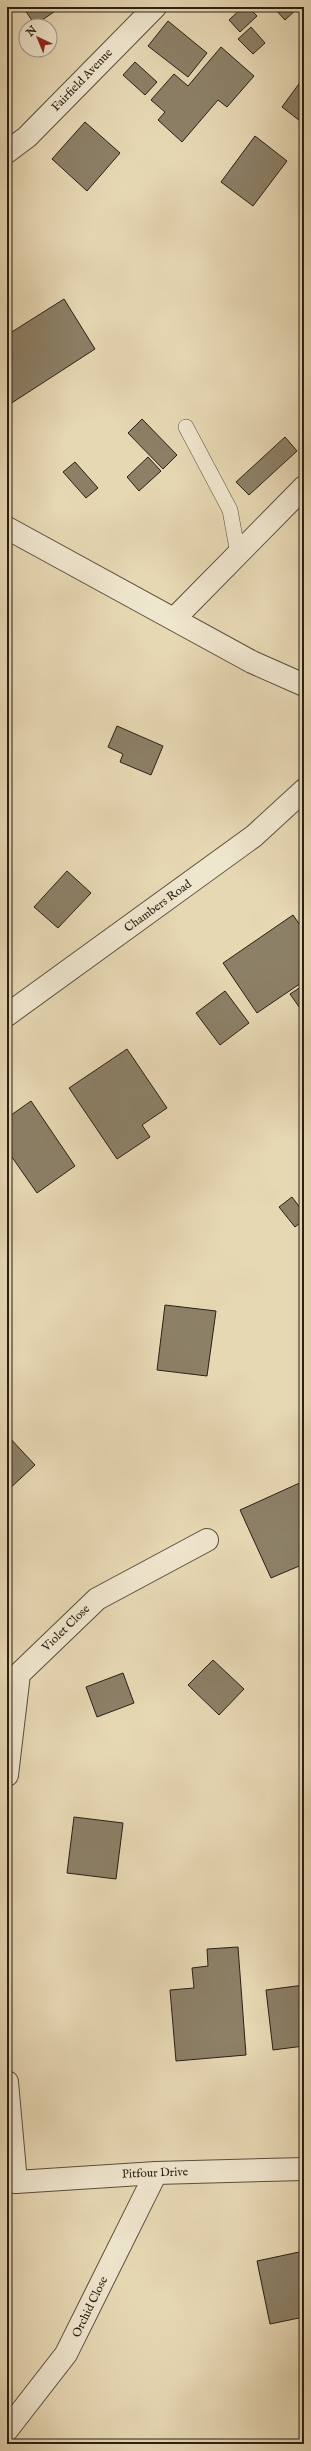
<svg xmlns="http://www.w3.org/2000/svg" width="311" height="2451" font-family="'IM FELL English',serif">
<rect width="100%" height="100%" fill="#e7d8b4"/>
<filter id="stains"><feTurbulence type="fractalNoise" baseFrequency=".005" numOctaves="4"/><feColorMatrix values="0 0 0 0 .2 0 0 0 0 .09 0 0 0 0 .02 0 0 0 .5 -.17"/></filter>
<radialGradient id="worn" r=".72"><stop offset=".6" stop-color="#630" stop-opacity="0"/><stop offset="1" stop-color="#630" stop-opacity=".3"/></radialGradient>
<g fill="#8c8067" stroke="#2a2014">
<polygon points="23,7 61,7 35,25"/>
<polygon points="243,7 248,7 257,16 240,32 229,20"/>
<polygon points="273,7 299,7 285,20"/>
<polygon points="168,21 207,53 188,77 148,46"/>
<polygon points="251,27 265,43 253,54 238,39"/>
<polygon points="221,47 254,76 227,107 218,100 182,142 158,120 165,112 151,100 174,74 188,86"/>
<polygon points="135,62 157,82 145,95 123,75"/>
<polygon points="304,77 304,124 282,107"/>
<polygon points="85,122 120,153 87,191 52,159"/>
<polygon points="255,136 287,161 253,206 221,182"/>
<polygon points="64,299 95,349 7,406 7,335"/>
<polygon points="142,419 177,455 163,469 128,433"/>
<polygon points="285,437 297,451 249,495 236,482"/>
<polygon points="148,457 161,471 139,491 127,477"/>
<polygon points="75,462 98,488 86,498 63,472"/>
<polygon points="117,726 163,746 151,775 120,762 123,754 108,747"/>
<polygon points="67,871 91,893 58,928 34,907"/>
<polygon points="293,915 304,931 304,981 257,1013 223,963"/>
<polygon points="304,985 304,1014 290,994"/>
<polygon points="225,991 249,1023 220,1045 196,1013"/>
<polygon points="127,1049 167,1108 142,1125 150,1137 117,1159 69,1088"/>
<polygon points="31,1101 75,1166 37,1193 7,1150 7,1118"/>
<polygon points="292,1197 304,1213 304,1220 295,1227 279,1207"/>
<polygon points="165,1305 216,1311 207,1376 157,1370"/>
<polygon points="7,1435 35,1465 7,1491"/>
<polygon points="304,1481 304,1564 271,1578 240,1510"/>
<polygon points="213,1660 244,1689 219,1715 188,1685"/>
<polygon points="123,1673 134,1703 97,1717 86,1687"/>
<polygon points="74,1817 123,1823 116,1879 67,1873"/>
<polygon points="238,1947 246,2055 176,2061 170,1990 194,1988 192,1968 208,1966 207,1949"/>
<polygon points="304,1985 304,2046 273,2050 266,1990"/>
<polygon points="304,2251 304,2317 270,2324 257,2261"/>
</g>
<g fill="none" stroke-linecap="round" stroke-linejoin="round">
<defs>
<polyline id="service" points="186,427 230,510 238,554"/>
<g id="minor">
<polyline points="7,528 252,662 304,685"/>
<polyline points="174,619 304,487"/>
<polyline points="7,1775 19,1674 97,1599 207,1540"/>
<polyline points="7,2082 16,2182"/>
<polyline points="7,2180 16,2182 156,2173 304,2169"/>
<polyline points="7,2430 66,2354 156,2173"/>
</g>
<g id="tertiary">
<polyline points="7,152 27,137 155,7"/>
<polyline points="7,1015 254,836 304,790"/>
</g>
</defs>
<use href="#service" stroke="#594e3c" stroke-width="16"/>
<use href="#minor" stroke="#594e3c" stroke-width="24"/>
<use href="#tertiary" stroke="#594e3c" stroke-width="24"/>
<use href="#service" stroke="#efe6ce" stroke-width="15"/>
<use href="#minor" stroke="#efe6ce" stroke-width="22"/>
<use href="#tertiary" stroke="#efe6ce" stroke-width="22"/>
</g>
<g text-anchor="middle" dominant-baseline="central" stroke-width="3.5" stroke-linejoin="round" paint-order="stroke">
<g font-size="12" fill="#2a2014" stroke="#efe6ce">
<text transform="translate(82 80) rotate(-46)">Fairfield Avenue</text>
<text transform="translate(158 906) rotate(-36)">Chambers Road</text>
<text transform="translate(66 1628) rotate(-44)">Violet Close</text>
<text transform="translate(155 2173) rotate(-2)">Pitfour Drive</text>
<text transform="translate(90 2307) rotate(-64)">Orchid Close</text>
</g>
</g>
<rect width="311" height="2451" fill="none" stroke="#e7d8b4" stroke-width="24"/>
<rect x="8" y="8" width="295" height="2435" fill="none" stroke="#2a2014" stroke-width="2"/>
<rect x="12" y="12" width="287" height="2427" fill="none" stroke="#2a2014"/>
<g transform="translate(38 38) rotate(316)"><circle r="19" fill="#efe6ce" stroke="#a09784"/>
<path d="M0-3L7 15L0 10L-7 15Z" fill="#8f2418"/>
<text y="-6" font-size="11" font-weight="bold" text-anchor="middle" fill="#2a2014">N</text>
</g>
<rect width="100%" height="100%" filter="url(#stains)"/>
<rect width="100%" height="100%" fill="url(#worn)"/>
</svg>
